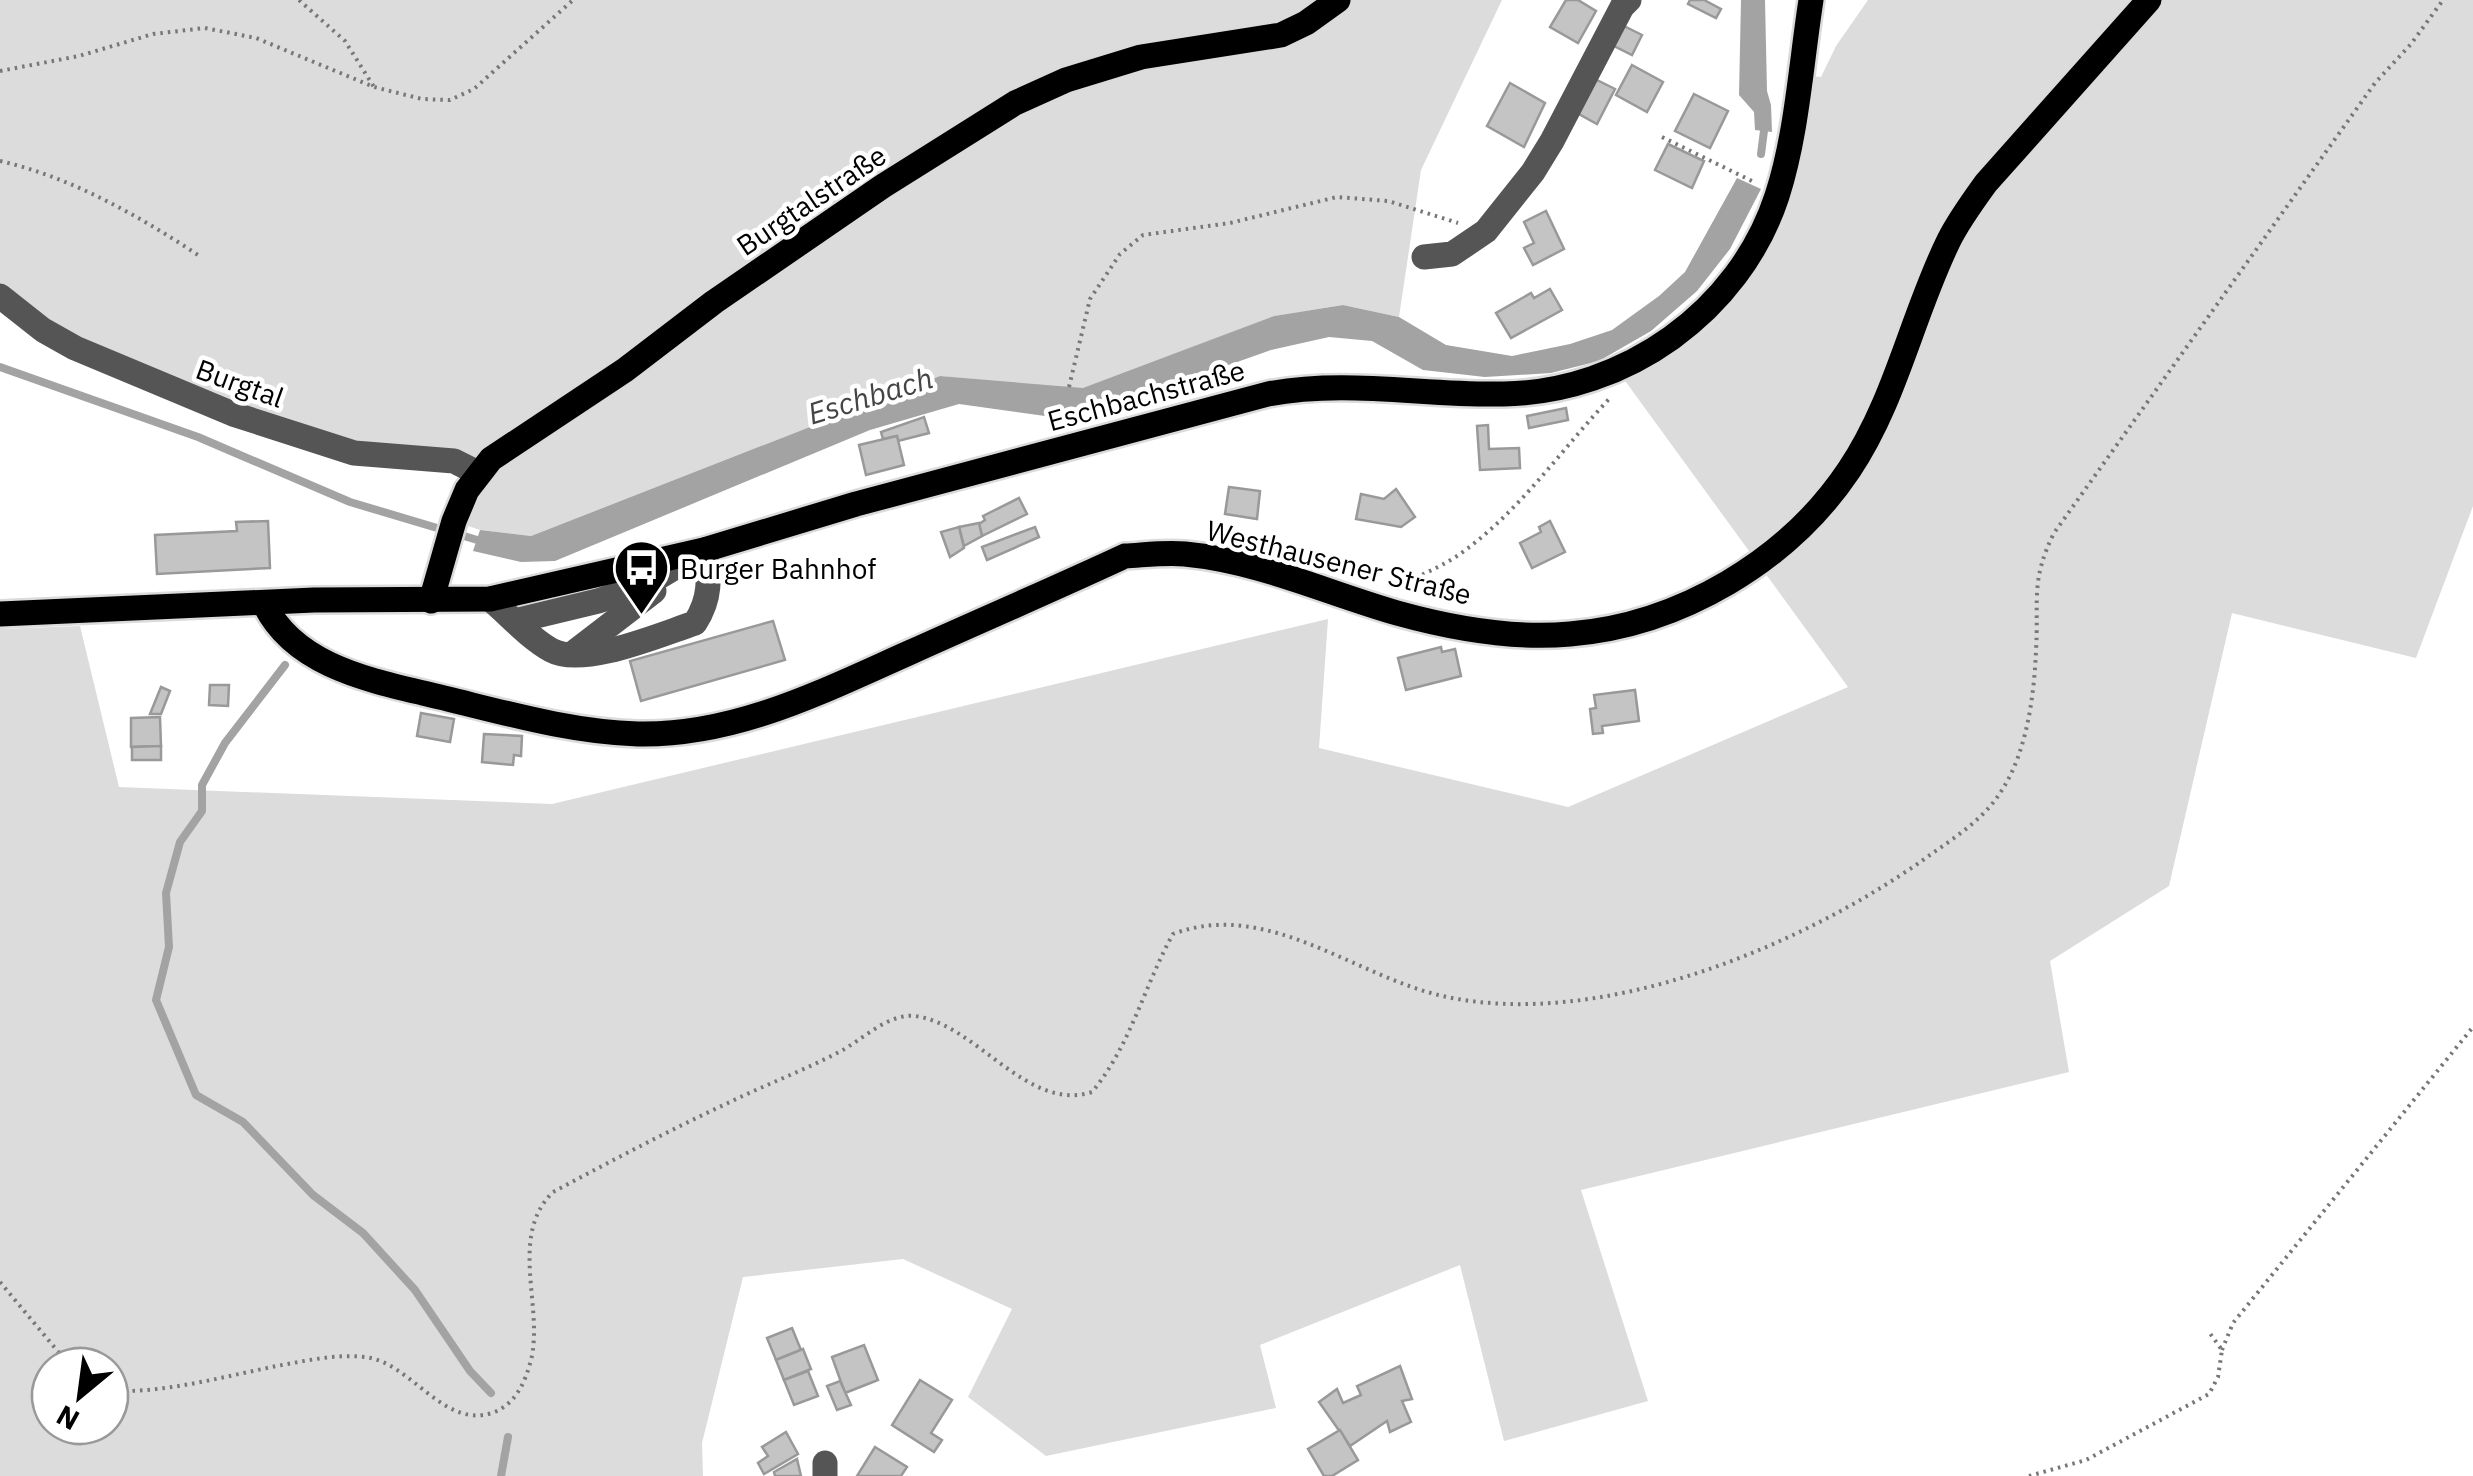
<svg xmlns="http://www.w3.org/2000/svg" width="2473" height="1476" font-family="'IBM Plex Sans',sans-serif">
<rect width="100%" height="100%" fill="#fff"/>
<g fill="#dcdcdc" fill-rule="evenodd">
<polygon points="0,0 1502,0 1421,170 1399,317 1343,305 1274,316 1083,389 940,376 531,536 480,530 454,521 477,474 354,453 75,348 0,297"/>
<path d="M1868 0H2473V506L2416 658 2232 613 2169 886 2050 961 2069 1072 1581 1190 1648 1401 1504 1441 1460 1265 1260 1345 1276 1408 1046 1456 968 1397 1012 1309 903 1259 743 1277 702 1443 703 1476H0V629L80 626 119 787 552 804 1328 619 1319 748 1568 807 1848 687 1623 378C1642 368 1661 360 1678 350 1723 323 1764 267 1784 220 1800 181 1803 118 1810 76L1821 77 1836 46ZM50 1366H110V1426H50Z"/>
</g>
<g fill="#a3a3a3">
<polygon points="1741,0 1765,0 1767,91 1771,105 1772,132 1755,130 1754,112 1739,95"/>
<polygon points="1737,178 1761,189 1730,249 1697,291 1651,331 1599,361 1551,373 1485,377 1423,370 1372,341 1329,337 1271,350 1074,420 959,404 870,430 555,561 521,562 473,551 480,530 531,536 940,376 1083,388 1274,316 1343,305 1399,317 1446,345 1512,356 1570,344 1612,330 1659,296 1685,272"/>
</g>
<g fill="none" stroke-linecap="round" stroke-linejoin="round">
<g stroke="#a3a3a3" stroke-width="8">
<polyline points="1761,154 1765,123"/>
<polyline points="0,367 198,437 350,502 484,542"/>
<polyline points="285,665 225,743 202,785 202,811 180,842 166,893 169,947 156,1000 196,1095 243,1122 313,1195 363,1233 415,1290 470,1371 491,1393"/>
<polyline points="501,1476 508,1437"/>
</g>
</g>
<g fill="#c4c4c4" stroke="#999" stroke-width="2.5">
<polygon points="1566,0 1578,0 1596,11 1578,43 1550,27"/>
<polygon points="1690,0 1704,0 1721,9 1716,18 1688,4"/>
<polygon points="1622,25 1642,35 1632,55 1612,45"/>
<polygon points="1632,65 1663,82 1647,112 1616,95"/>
<polygon points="1595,79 1615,89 1597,124 1577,113"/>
<polygon points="1510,83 1545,103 1524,147 1487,126"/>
<polygon points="1694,94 1728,111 1710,148 1675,131"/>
<polygon points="1668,144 1704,161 1692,188 1655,170"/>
<polygon points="1546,211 1564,249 1533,265 1524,248 1534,243 1524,222"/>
<polygon points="1550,289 1562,310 1511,338 1496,313 1531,293 1534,298"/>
<polygon points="1566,408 1568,420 1529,428 1527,416"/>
<polygon points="924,417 929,433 898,441 897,436 883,439 881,432"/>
<polygon points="1488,425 1489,449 1519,448 1520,468 1480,470 1477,426"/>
<polygon points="897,436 904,465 866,475 859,445"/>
<polygon points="1229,487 1260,491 1257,519 1225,514"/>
<polygon points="1396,489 1415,517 1401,527 1356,519 1361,494 1384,499"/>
<polygon points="1019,498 1027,514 982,536 979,524 985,520 983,516"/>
<polygon points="268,521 270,568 157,574 155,535 237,531 236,522"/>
<polygon points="1550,521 1565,552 1532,568 1520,543 1541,532 1539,527"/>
<polygon points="979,523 982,536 964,546 959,527"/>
<polygon points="959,527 964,548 950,557 941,532"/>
<polygon points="1035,527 1039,537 987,560 982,547"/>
<polygon points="773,621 785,660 641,701 630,661"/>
<polygon points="1441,647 1442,652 1455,649 1461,676 1406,690 1398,658"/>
<polygon points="210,685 229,685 228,706 209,705"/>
<polygon points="161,687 170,691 161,714 150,714"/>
<polygon points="1635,690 1639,721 1602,726 1603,733 1593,734 1590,709 1596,708 1594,695"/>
<polygon points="421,713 454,719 450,742 417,736"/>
<polygon points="160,717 161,746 131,747 131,718"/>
<polygon points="484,734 522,736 521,756 514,755 513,765 482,762"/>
<polygon points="161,746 161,760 132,760 132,747"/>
<polygon points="792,1328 801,1350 776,1360 767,1338"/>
<polygon points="864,1345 878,1380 845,1393 832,1357"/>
<polygon points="803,1349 811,1369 784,1380 776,1360"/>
<polygon points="1400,1366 1412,1399 1402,1401 1411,1422 1390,1432 1387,1421 1350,1446 1319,1402 1337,1389 1343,1403 1361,1395 1357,1386"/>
<polygon points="808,1371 818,1396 794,1405 784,1380"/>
<polygon points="920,1380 952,1400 931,1433 942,1440 934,1452 892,1425"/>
<polygon points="840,1381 851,1405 837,1410 827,1386"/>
<polygon points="1340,1430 1358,1460 1332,1476 1324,1476 1308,1449"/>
<polygon points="786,1432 798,1454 764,1474 758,1463 768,1456 762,1447"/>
<polygon points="875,1447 907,1467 901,1476 857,1476"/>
<polygon points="797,1459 801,1476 775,1476 774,1472"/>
</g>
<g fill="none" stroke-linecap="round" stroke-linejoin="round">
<defs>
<g id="major">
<polyline points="431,601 454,521 467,490 491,459 625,370 714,302 883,186 1015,103 1066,80 1141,57 1281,35 1306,23 1338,0"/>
<path d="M264 603C292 663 364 679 423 693 493 709 565 732 638 734 736 736 823 691 911 652 982 620 1054 589 1125 556 1144 555 1166 552 1185 554 1259 561 1327 593 1397 613 1451 628 1514 639 1570 634 1680 625 1788 561 1849 470 1896 400 1912 315 1949 240 1959 220 1973 201 1986 183L2149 0"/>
<path d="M0 614 314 600 490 599 704 550 856 504 1268 394C1346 379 1426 396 1504 394 1625 392 1739 312 1777 196 1797 134 1801 64 1811 0"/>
</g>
</defs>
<use href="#major" stroke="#dbdbdb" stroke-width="30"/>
<g stroke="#777" stroke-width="4" stroke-dasharray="2.5 5" stroke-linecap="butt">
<polyline points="299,0 345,41 374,87"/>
<polyline points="0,71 79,56 153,34 205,28 256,38 374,87 422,99 450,100 474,89 573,0"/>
<polyline points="1662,137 1756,183"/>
<path d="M0 161C71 177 141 217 201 257"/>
<polyline points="1069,387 1090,299 1120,254 1143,235 1230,223 1337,197 1388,201 1458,223"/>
<path d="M1395 587C1416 577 1437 569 1457 556 1518 514 1560 451 1610 398"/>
<polyline points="0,1282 70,1366"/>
<polyline points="2222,1350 2233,1323 2473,1027"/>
<path d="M110 1391C168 1393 225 1376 282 1365 310 1360 337 1354 365 1357 411 1362 443 1429 492 1413 515 1405 525 1383 531 1360 544 1307 508 1236 553 1192 611 1161 670 1130 730 1102 767 1084 805 1070 841 1051 863 1039 889 1013 915 1016 977 1024 1027 1113 1092 1092 1131 1045 1144 986 1173 934 1268 898 1356 978 1447 997 1601 1029 1798 948 1923 860 1952 839 1983 821 2002 790 2027 751 2034 696 2036 651 2039 601 2030 581 2054 533L2375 83 2411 44 2443 0"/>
<polyline points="2029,1476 2086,1460 2209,1394 2218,1377 2222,1350 2209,1332"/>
</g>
<g stroke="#555" stroke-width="25">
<polyline points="1424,257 1452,254 1486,231 1533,172 1552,141 1622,7 1629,0"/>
<polyline points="0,296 43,330 75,348 233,414 354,453 454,461 478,473"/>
<path d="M490 599C509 615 529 638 551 650 583 668 661 634 695 623 711 598 710 578 704 550"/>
<polyline points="515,621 598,601 644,586 697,554"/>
<polyline points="572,654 654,591"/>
<polyline points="825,1476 825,1463"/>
</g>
<use href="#major" stroke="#000" stroke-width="25"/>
</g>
<defs>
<symbol id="bus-pin" viewBox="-11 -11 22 30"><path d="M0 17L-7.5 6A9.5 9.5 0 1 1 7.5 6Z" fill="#000" stroke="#fff"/><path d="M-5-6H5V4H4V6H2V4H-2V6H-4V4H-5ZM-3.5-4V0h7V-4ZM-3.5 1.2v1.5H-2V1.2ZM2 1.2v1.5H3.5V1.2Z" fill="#fff"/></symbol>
</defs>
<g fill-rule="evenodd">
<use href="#bus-pin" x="610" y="536" width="63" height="86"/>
</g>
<g text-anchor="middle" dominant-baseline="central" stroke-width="9" stroke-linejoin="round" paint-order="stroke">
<g font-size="28" fill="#000" stroke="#fff">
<text transform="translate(811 200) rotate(-34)">Burgtalstraße</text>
<text transform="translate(240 383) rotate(20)">Burgtal</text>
<text transform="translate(1146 395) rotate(-15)">Eschbachstraße</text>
<text transform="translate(1339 562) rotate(14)">Westhausener Straße</text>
</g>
<g font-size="28" fill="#000" stroke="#fff" text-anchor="start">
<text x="680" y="568">Burger Bahnhof</text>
</g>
<g font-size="30" font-style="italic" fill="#444" stroke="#fff">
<text transform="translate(870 395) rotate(-17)">Eschbach</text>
</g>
</g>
<g transform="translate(80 1396) rotate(209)"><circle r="48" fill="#ffffff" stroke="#999999" stroke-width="2.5"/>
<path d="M0-8L18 38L0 25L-18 38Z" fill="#000000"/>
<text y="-15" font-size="28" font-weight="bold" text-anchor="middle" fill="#000000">N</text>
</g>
</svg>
